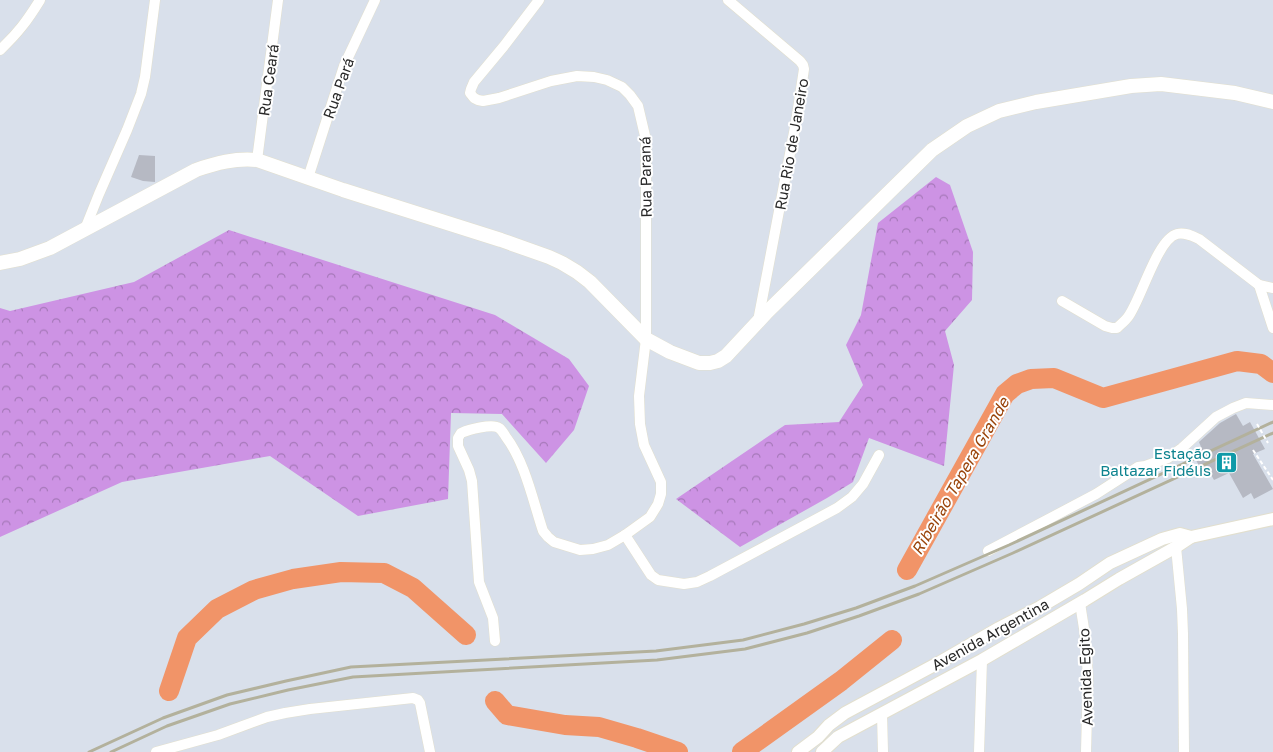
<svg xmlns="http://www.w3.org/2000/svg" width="1273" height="752" font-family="'Golos Text',sans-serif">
<defs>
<pattern id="forest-crowns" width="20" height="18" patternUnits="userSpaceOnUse" patternTransform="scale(1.25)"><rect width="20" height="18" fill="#cd93e4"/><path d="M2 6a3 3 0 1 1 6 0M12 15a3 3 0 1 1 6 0" fill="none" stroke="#a678b9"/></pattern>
</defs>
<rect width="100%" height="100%" fill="#d9e0eb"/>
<g fill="url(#forest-crowns)">
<polygon points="936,177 950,185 973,252 972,300 945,331 954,365 944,466 869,438 853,482 827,498 740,547 676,499 785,425 839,422 863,385 846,345 861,315 878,223"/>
<polygon points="229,230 495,315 569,359 589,386 574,430 546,463 502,414 451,413 448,499 358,516 270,456 122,482 0,537 0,308 10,311 134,282"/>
</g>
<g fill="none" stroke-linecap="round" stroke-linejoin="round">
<g stroke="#f19468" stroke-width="20">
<polyline points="907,570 1005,394 1017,384 1031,379 1054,378 1103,398 1237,361 1261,364 1273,373"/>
<polyline points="169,691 187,638 217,609 254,590 293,579 341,572 384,573 413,588 466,635"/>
<polyline points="495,701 507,715 565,725 599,727 637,738 678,752"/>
<polyline points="742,752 841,681 892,640"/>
</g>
</g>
<g fill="#b6b9c3">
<polygon points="139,155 155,156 155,182 143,181 131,177"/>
<polygon points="1236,414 1243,426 1250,422 1265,449 1253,454 1273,489 1254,499 1251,493 1243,498 1229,473 1214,480 1210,473 1204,476 1192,452 1201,447 1199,442 1220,423"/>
</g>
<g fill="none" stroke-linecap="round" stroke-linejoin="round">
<defs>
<g id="minor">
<polyline points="728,0 800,61 803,65 804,69 796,122 758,321"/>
<path d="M0 50C18 33 27 21 40 0"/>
<polyline points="257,160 278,0"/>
<polyline points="308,178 344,66 375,0"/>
<polyline points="85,229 99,194 127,130 141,94 145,77 155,0"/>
<polyline points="1259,285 1273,288"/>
<path d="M1062 301 1105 326 1112 328H1117C1121 324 1125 321 1128 317 1141 300 1157 239 1177 234 1185 232 1192 236 1199 239L1259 285 1273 328"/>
<polyline points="625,535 651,575 658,580 684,584 697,582 710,576 837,508 852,497 863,484 879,455"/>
<polyline points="1176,547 1182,609 1183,634 1184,752"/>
<polyline points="988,551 1096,494 1138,467 1145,466 1168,458 1182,448 1216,417 1233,408 1246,403 1273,405"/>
<polyline points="1080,603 1085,635 1088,677 1086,752"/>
<path d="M495 641 493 618 479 582 472 481 469 470 458 446V438L461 433C468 430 492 423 499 428 502 430 504 434 506 437 525 462 533 501 543 531L548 537 554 542 580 550 593 549 608 545 625 535 650 517 658 504 661 494V482L644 445 640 424 639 396 646 339V140L638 106 630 95 622 87 607 80 594 77 577 76 551 81 499 98 483 101 478 100 474 98 470 93 471 89 474 82 504 46 539 0"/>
<polyline points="882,714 883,752"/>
<polyline points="156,752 218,735 267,717 285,713 310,709 413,698 418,700 420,703 430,752"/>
<polyline points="979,752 982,660"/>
</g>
<g id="tertiary">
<polyline points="798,752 818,737 829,725 845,713 940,662 999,628 1040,607 1079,584 1110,563 1162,539 1180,534 1191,537"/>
<polyline points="822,752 838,737 982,660 1085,600 1119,579 1176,547 1191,537 1273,519"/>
</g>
<path id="secondary" d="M0 263 20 259 50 248 196 170C216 163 235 158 257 160L343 190 501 240 549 257 562 263 577 272 590 282 646 339 670 352 699 363H710L718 361 726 356 767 312 932 150 967 126 999 111 1036 102 1131 86 1161 84 1235 93 1273 102"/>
</defs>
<use href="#minor" stroke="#e2dfce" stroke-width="11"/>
<use href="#tertiary" stroke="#e2dfce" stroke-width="14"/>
<use href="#secondary" stroke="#e2dfce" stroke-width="15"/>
<polyline stroke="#fff" stroke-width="2" stroke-dasharray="4 2.5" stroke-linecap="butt" points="1253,450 1273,480"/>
<use href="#minor" stroke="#fff" stroke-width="10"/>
<use href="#tertiary" stroke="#fff" stroke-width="12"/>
<use href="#secondary" stroke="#fff" stroke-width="14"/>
<g stroke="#b3b19c" stroke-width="3">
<polyline points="89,752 163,718 227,695 286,681 351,667 656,651 743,640 804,624 856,608 915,586 1009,545 1273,422"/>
<polyline points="111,752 167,726 230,704 288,690 353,677 657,660 745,649 807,633 859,616 919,594 1013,553 1273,433"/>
</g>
<polyline stroke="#fff" stroke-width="2" stroke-dasharray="4 2.5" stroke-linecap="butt" points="1257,424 1268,443"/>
</g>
<defs>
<symbol id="building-square" viewBox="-11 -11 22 22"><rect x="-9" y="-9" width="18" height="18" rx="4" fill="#0f9aa8" stroke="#fff"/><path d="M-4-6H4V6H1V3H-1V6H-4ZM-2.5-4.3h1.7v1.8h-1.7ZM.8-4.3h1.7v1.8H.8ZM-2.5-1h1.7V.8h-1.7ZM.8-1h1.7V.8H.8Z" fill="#fff"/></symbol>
</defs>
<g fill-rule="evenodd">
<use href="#building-square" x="1214" y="450" width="25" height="25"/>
</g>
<g text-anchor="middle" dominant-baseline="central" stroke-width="4" stroke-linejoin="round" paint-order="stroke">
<g font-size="15" fill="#282828" stroke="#fff">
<text transform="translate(268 80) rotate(-82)">Rua Ceará</text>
<text transform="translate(338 88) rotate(-70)">Rua Pará</text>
<text transform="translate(791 144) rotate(-80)">Rua Rio de Janeiro</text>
<text transform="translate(645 177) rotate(-91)">Rua Paraná</text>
<text transform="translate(990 634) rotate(-29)">Avenida Argentina</text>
<text transform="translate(1085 677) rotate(-92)">Avenida Egito</text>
</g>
<g font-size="15" fill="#0d838f" stroke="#fff" text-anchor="end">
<text x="1211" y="453">Estação<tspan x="1211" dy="17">Baltazar Fidélis</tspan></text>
</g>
<g font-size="16" font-style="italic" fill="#9a440a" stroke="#fff">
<text transform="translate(960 476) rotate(-60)">Ribeirão Tapera Grande</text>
</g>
</g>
</svg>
